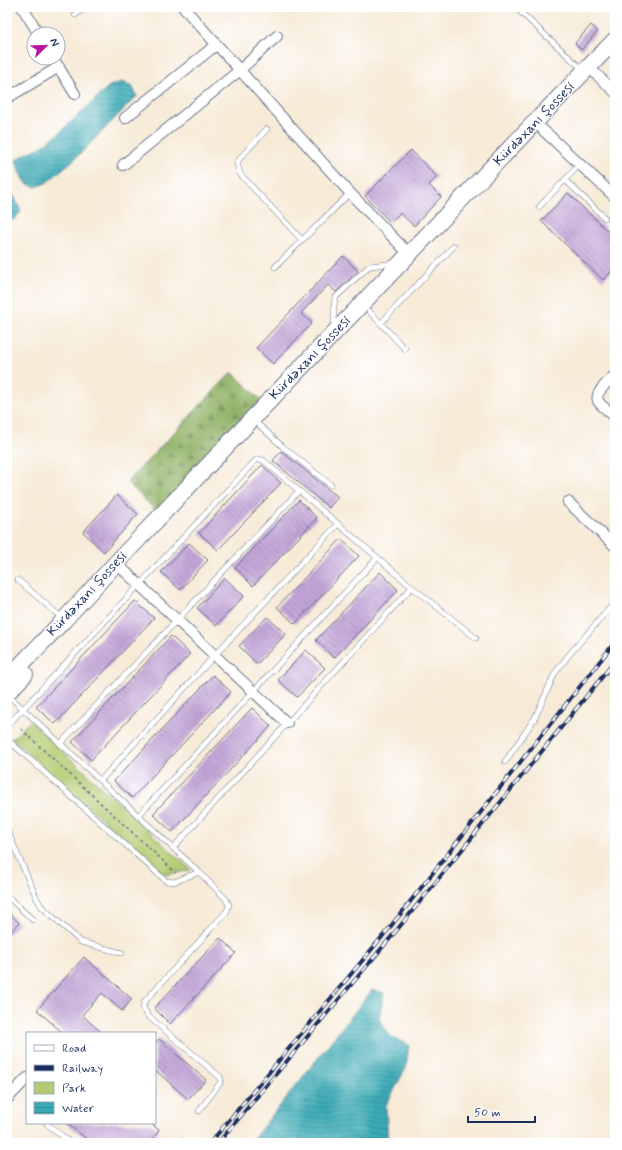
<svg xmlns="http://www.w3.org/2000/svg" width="622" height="1150" font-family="Mynerve,sans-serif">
<defs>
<pattern id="forest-firs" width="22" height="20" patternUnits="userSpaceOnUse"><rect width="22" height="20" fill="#8eb064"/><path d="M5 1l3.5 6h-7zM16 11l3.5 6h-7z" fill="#739056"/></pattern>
<pattern id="water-rules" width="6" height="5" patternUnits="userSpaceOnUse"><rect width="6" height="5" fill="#3aabb6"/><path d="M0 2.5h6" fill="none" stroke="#308c97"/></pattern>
<pattern id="building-back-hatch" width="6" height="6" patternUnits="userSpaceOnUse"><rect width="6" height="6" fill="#c3a6d8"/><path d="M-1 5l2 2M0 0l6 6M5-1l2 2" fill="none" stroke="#9e88b2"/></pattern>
</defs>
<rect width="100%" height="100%" fill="#fff"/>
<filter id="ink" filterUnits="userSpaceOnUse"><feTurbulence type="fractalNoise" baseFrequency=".025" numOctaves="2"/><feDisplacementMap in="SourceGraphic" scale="8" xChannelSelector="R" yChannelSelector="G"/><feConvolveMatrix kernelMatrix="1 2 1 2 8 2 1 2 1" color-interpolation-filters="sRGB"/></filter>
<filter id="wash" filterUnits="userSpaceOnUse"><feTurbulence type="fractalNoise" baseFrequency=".012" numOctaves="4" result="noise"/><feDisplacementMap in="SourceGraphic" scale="16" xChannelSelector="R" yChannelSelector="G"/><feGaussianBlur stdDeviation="0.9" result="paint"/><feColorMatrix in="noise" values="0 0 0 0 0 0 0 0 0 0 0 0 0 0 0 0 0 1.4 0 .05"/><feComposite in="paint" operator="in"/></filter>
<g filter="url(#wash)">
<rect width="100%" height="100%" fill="#f7ebd8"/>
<polygon fill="#b3cc72" stroke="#677e68" points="30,721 191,870 165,875 12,739"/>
<polygon fill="url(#forest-firs)" stroke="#547061" points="232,372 261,400 157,512 127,482"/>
<g fill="url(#water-rules)" stroke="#2a6d8a">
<polygon points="122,82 132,86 137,96 76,158 46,183 36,187 27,184 20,173 16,160 25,154 41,147 58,134 109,86"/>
<polygon points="7,190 14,196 21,211 15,219 7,222"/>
<polygon points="372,990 384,993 379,1019 391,1037 409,1045 406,1068 386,1105 388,1143 250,1143"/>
</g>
<g id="blocks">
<g fill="url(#building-back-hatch)">
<polygon points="591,25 598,31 581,50 575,43"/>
<polygon points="411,150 437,177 429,185 441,197 414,226 400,213 390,222 365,196"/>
<polygon points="568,193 615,238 615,268 603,280 541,221"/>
<polygon points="343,256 358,271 336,292 328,285 301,313 312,323 273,364 256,348"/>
<polygon points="281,451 338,497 329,508 273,461"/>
<polygon points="262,465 281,483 218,550 199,533"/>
<polygon points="117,495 138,514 104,552 83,532"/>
<polygon points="299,500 317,518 253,586 235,568"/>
<polygon points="341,539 359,556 295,624 277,607"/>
<polygon points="189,543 208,560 180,590 161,572"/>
<polygon points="380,572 398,590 334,658 316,640"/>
<polygon points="225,578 244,596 216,626 197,608"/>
<polygon points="135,601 154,618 55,724 36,707"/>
<polygon points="267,617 286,634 257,664 239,646"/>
<polygon points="171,636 190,654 91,760 72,742"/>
<polygon points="306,650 325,668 297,697 278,680"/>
<polygon points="213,675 231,692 132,798 114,781"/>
<polygon points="252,708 271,726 172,832 153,814"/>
<polygon points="7,911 19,923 7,936"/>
<polygon points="220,938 236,953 170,1024 154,1008"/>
<polygon points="84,957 132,999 122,1011 102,993 82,1015 102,1033 63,1033 37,1010"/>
<polygon points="159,1039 206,1080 188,1099 155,1070 155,1044"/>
<polygon points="66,1123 150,1123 159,1130 150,1143 92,1143"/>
</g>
</g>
</g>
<g filter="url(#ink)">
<use href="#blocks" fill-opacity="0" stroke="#687189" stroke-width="1"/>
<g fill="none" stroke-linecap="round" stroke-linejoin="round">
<defs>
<g id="lane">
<polyline points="515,7 583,70"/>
<polyline points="75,15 87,7"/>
<polyline points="267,129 240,158 237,164 240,174 302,240"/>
<polyline points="565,180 605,218"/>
<polyline points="539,207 580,164"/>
<polyline points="275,267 350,193"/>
<polyline points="369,311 405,349"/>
<polyline points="381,323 454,246"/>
<polyline points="334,327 334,306 335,298 367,268 370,266 396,263"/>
<polyline points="259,425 282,446 331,485"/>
<polyline points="18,580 62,618"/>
<polyline points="8,695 199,872 226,899 229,905 227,911 145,1001 143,1007 148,1016 220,1077 221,1080 220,1083 199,1111"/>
<polyline points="7,726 254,462 258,459 263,460 412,587 476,638"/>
<polyline points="7,739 166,881 174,882 199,872"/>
<polyline points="60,744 299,491"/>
<polyline points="505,762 535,718 555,673 568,656 615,602"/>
<polyline points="100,781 215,655 338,524"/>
<polyline points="138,816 377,558"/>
<polyline points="7,830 37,899 42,907 81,942 122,953"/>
<polyline points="173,848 412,587"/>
<polyline points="7,896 33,920"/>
<polyline points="47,1124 71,1143"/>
<polyline points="180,1143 182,1141"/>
</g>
<g id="street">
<polyline points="22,7 39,34"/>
<polyline points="183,7 350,193 409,254"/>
<polyline points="53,58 75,94"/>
<polyline points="596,74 615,92"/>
<polyline points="7,98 59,67"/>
<polyline points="125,118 216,45"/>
<polyline points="543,130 615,197"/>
<polyline points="123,165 240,70 277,36"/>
<path d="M615 375C610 380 594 393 598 401 600 405 611 413 615 417"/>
<polyline points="568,502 615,546"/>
<polyline points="116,563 287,723"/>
<polyline points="7,1099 27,1078"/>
</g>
<g id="primary">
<polyline points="7,679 64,620 116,563 252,419 537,120 615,40"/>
<polyline points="7,693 25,674"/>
</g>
</defs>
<use href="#lane" stroke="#687189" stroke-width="6"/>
<use href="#street" stroke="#687189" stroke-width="12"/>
<use href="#primary" stroke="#687189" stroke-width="18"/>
<polyline stroke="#687189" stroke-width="1.5" stroke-dasharray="3 3" stroke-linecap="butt" points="21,729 176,873"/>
<use href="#lane" stroke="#fff" stroke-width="5"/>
<use href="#street" stroke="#fff" stroke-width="10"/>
<use href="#primary" stroke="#fff" stroke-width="16"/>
<defs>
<g id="rail">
<polyline points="210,1143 387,931 615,642"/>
<polyline points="218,1143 392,936 615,661"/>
</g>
</defs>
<use href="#rail" stroke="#1b2f5e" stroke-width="4"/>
<use href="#rail" stroke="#fff" stroke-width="2.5" stroke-dasharray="8" stroke-linecap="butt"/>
</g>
</g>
<g text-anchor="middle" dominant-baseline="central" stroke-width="3" stroke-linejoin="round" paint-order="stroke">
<g font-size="14" fill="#1b2f5e" stroke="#fff">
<text transform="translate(534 124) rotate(-46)">Kürdəxanı şossesi</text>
<text transform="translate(310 358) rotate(-46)">Kürdəxanı şossesi</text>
<text transform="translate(87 594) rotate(-47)">Kürdəxanı şossesi</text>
</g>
</g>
<rect width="622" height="1150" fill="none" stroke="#fff" stroke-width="24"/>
<rect x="26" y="1032" width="130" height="92" fill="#ffffff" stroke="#a4acbf"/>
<rect x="34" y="1045" width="20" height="6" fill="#ffffff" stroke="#a4acbf"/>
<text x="62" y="1052" font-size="12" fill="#1b2f5e">Road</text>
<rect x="34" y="1065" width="20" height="6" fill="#1b2f5e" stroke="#a4acbf"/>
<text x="62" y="1072" font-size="12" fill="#1b2f5e">Railway</text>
<rect x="34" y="1082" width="20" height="12" fill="#b3cc72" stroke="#a4acbf"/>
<text x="62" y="1092" font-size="12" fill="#1b2f5e">Park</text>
<rect x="34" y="1102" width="20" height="12" fill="url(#water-rules)" stroke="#a4acbf"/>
<text x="62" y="1112" font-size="12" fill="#1b2f5e">Water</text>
<g transform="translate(46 46) rotate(67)"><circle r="19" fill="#ffffff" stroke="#a4acbf"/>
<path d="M0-3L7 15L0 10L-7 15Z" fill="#b5179e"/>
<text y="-6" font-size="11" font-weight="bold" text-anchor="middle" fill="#1b2f5e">N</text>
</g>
<path d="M468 1116v6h67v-6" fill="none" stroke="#1b2f5e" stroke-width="2"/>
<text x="474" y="1116" font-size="12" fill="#1b2f5e" stroke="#ffffff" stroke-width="3" paint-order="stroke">50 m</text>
</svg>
